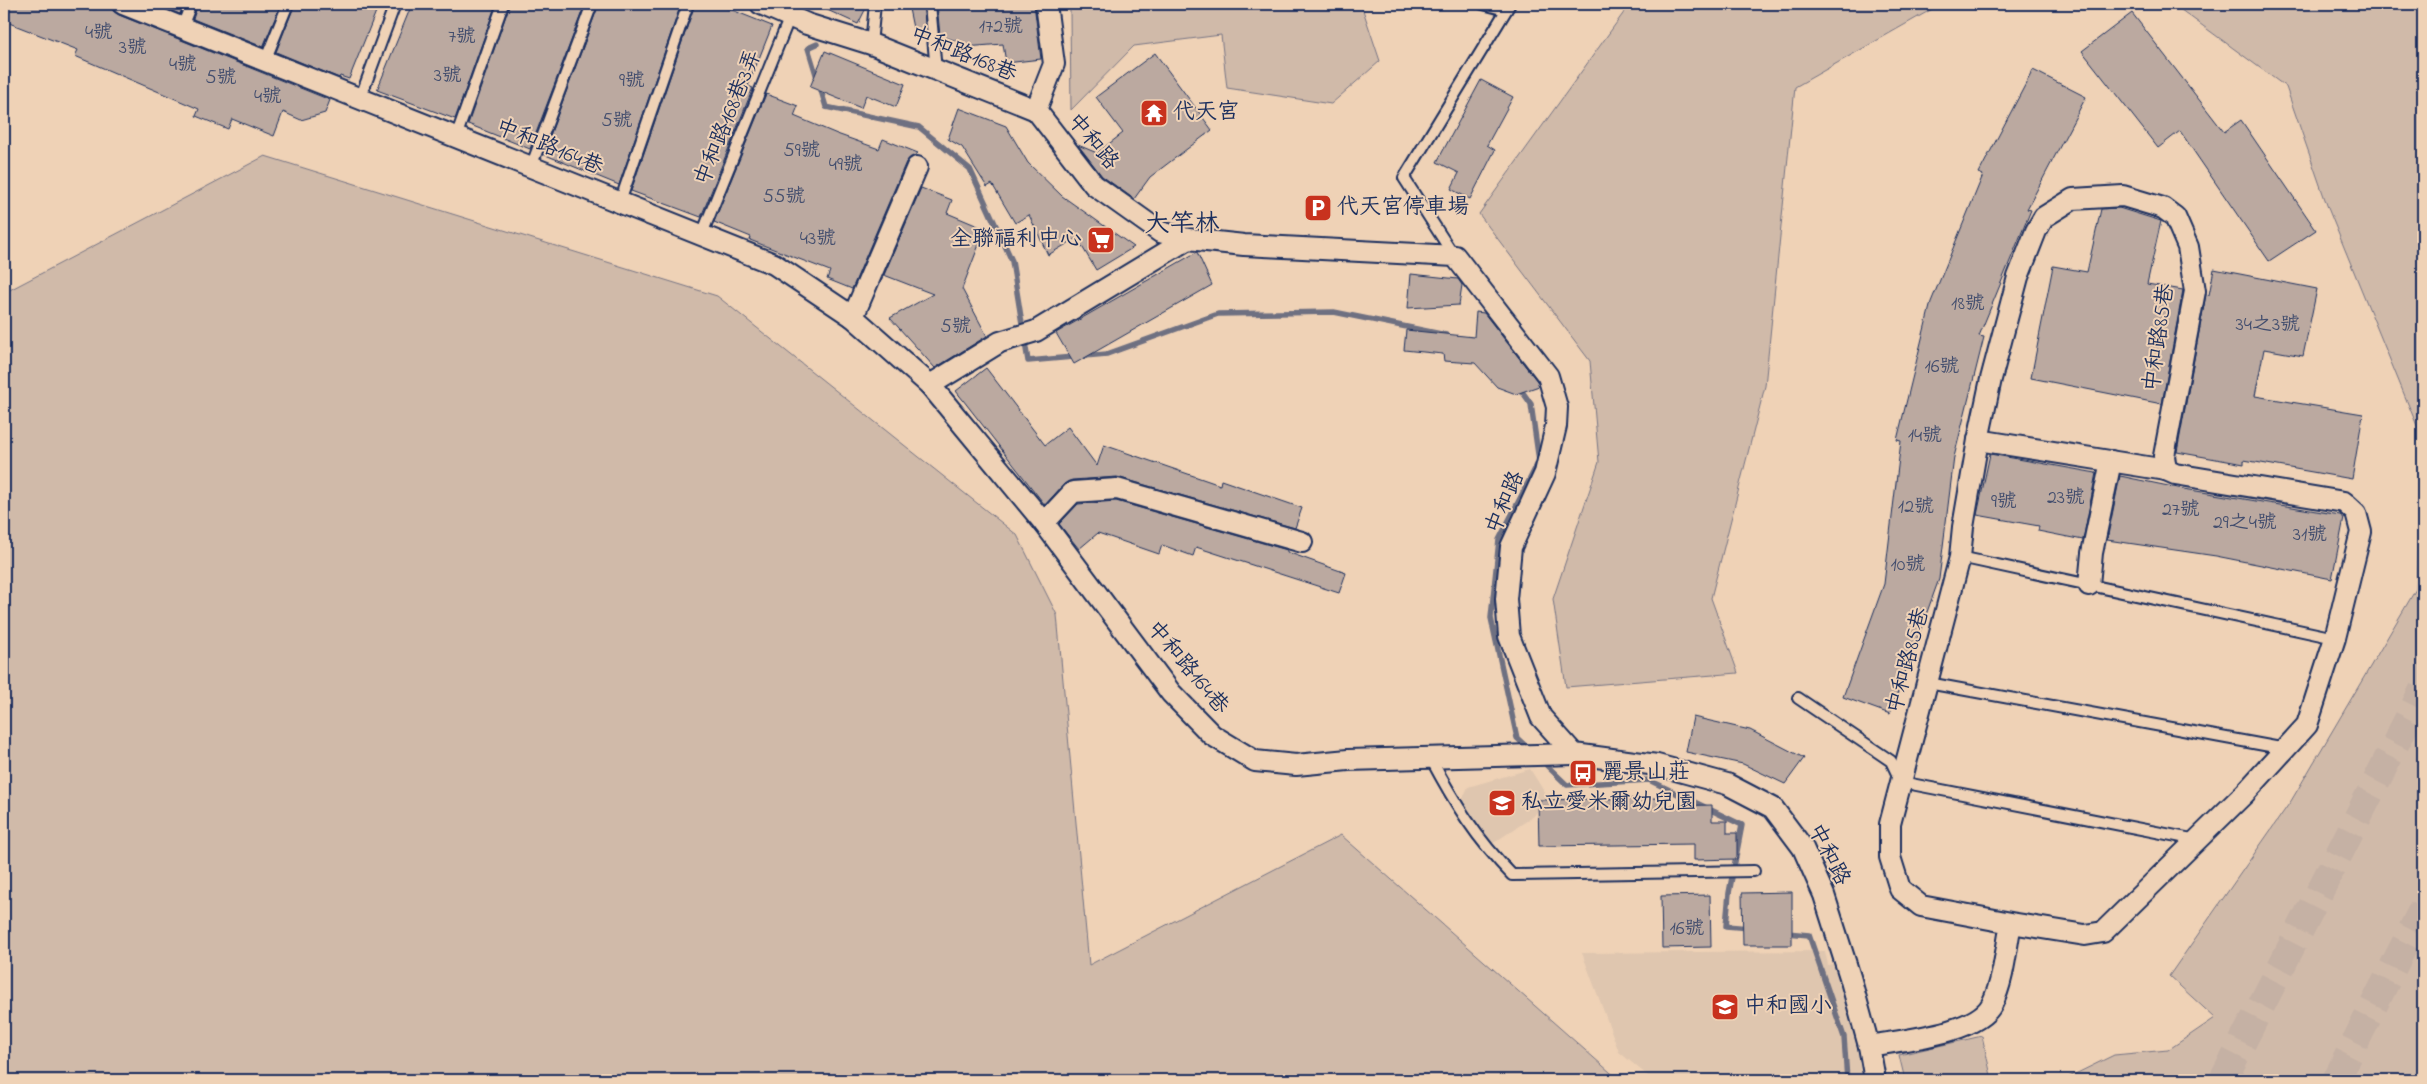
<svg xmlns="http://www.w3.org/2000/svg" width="2427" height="1084" font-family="'Indie Flower','LXGW WenKai TC',sans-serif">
<rect width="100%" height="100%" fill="#efd2b6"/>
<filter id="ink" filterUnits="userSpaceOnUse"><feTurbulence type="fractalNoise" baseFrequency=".02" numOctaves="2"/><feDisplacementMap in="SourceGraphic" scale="10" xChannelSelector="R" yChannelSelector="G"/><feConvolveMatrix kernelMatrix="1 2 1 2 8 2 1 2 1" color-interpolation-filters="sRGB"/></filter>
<g filter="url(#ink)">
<g fill="#dfc6af">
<polygon points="1530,769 1547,796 1534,816 1486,848 1458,809 1468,787"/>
<polygon points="1825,951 1828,965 1835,963 1859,1048 1865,1080 1653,1080 1619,1052 1582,953"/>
</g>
<g fill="#d0baa9" stroke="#767484">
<polygon points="1068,4 1361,4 1380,61 1331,104 1227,88 1221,35 1134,46 1071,110 1070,11"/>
<polygon points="1630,4 1941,4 1795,87 1765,386 1711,598 1738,673 1566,687 1553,599 1599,462 1590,361 1479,214"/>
<polygon points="2173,4 2423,4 2423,1080 2063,1080 2114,1055 2168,1050 2215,1018 2169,976 2291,801 2416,589 2422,438 2328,208 2286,87"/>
<polygon points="265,156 717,296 1017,535 1057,615 1089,965 1341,835 1619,1080 4,1080 4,293"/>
<polygon points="1982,1036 1992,1080 1905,1080 1899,1055"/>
</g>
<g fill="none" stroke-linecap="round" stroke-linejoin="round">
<g stroke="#6e6f81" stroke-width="5.5">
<polyline points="817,44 808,48 826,107 919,127 970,169 1012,261 1028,361 1107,354 1218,314 1334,312 1446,335"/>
<polyline points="1519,387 1531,404 1539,461 1499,540 1491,618 1517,738 1530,750"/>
<polyline points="1541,760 1567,785 1649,780 1742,825 1729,893 1726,926 1750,928"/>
<polyline points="1787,933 1809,935 1844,1037 1847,1080"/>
</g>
</g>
<g fill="#bba9a0" stroke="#1b2f5e">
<polygon points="4,4 111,4 113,11 119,15 330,100 325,113 301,120 283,112 274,136 232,119 228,129 196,116 199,109 75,56 78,50 4,21"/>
<polygon points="154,4 184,4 180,14"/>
<polygon points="198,4 281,4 263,47 193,19"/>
<polygon points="295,4 379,4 349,79 340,76 339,78 276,52"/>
<polygon points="412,4 496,4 455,119 377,90"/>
<polygon points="510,4 585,4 530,149 468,124"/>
<polygon points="599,4 681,4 619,185 543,154"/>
<polygon points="695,4 717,4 772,26 748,86 753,88 701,217 631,191"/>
<polygon points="814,4 868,4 858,24"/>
<polygon points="908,4 923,4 926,32 913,28"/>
<polygon points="937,4 1034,4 1041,59 1006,63 1003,44 965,47 964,43 940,36"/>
<polygon points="2132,13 2224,132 2241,120 2316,230 2269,261 2180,131 2158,148 2082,51"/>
<polygon points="825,51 905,84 896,107 866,95 861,108 810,87"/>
<polygon points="1155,53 1212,130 1150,177 1134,199 1102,176 1078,145 1097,153 1123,133 1096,97"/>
<polygon points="2033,70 2086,97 2027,209 2031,210 1979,336 1984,337 1954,457 1939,579 1890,714 1843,697 1884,584 1901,441 1897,440 1931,302 1983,175 1979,173"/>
<polygon points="1481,80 1513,97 1487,145 1495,150 1470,199 1451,189 1459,173 1437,162"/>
<polygon points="766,94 798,106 794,116 837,134 879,149 883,139 918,153 906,162 852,289 827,279 830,271 750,240 751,237 714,222"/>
<polygon points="959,108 1006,126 1028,163 1062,196 1134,247 1096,270 1077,238 1048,255 1029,215 1015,223 992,184 987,187 962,147 948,139"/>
<polygon points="921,188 952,200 947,213 985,229 962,289 987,336 935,368 890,318 933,294 884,275"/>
<polygon points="2119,208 2161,221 2147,284 2183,290 2162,404 2031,378 2053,266 2087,272 2101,209"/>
<polygon points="1197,252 1212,285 1074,364 1056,333"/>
<polygon points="2214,269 2317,289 2303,356 2264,349 2255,396 2363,414 2352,479 2244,460 2244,464 2177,452 2206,294 2209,295"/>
<polygon points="1411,274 1458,279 1462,285 1459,305 1408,308"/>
<polygon points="1476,312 1484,313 1537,381 1539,386 1516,394 1497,387 1475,363 1444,361 1443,354 1404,350 1406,330 1474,337"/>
<polygon points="986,368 1045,445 1068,427 1097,466 1104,445 1220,485 1221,480 1302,508 1295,528 1117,477 1072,480 1064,484 1045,505 956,391"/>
<polygon points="1990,454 2096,473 2083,540 2038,531 2039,526 1977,515"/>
<polygon points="2120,476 2178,488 2340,515 2344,518 2332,579 2216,556 2107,540"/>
<polygon points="1116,501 1287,550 1287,552 1346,573 1339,593 1196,547 1193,556 1162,545 1159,554 1098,533 1079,549 1059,524 1078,504"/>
<polygon points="1693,717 1750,730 1804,758 1785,784 1743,764 1686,752"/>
<polygon points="1660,798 1660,806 1712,805 1712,821 1727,821 1727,833 1737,833 1737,859 1694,860 1694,844 1539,846 1538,800"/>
<polygon points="1792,892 1792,945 1743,945 1742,893"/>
<polygon points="1710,895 1711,947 1662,948 1661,896"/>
</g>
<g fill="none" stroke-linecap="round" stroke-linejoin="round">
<g stroke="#c5b1a4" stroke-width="28" stroke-dasharray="28 14" stroke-linecap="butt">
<polyline points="2223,1080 2423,690"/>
<polyline points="2336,1080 2423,908"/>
</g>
<defs>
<g id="lane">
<polyline points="930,4 936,71"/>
<polyline points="1483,4 1506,10"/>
<polyline points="182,27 191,4"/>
<polyline points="871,44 875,4"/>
<polyline points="265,61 288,4"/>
<polyline points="360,99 395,4"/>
<polyline points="456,137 503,4"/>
<polyline points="531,167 592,4"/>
<polyline points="620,202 688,4"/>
<polyline points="702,234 795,4"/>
<polyline points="1454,256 1404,178 1510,4"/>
<polyline points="1960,557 2335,638"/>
<polyline points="1928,683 2286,749"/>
<polyline points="1798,698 1891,761 1901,782 2197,840"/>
<path d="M1431 759C1455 804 1476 838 1512 875L1754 871"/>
</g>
<g id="street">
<polyline points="123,4 774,264 853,317 930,385 1000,342 1036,331 1188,239"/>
<polyline points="761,4 807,24 871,44 1036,110"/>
<polyline points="1036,110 1094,185 1160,232 1188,239 1244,245 1455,256 1548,376 1557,407 1556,426 1545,473 1511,547 1506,599 1509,636 1541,717 1574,754 1657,765 1727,784 1773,808 1803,848 1824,895 1850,977 1869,1046 1875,1080"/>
<polyline points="1036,110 1054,64 1046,4"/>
<polyline points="853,317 917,167"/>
<polyline points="930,385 1044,523 1171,693 1212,735 1255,761 1296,765 1348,760 1574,754"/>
<polyline points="1978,440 2166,470"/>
<polyline points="1044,523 1073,492 1117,489 1302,542"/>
<polyline points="2089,585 2092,553 2111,461"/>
<path d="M1869 1046C1901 1040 1977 1034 1992 1004 2004 980 2006 948 2011 923L1921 906 1900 889 1890 857V824L1960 557 1963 527 1978 440 1991 379 2018 277 2036 231 2044 217 2073 199 2123 196 2163 208 2175 217 2188 247 2195 291 2164 456 2166 470 2175 474 2344 502 2356 513 2361 532 2335 638 2307 725 2245 793 2103 932 2085 935 2011 923"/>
</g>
</defs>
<use href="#lane" stroke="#1b2f5e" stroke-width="14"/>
<use href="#street" stroke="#1b2f5e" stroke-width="24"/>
<use href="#lane" stroke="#efd2b6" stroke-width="10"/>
<use href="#street" stroke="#efd2b6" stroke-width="20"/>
</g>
</g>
<defs>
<symbol id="temple-square" viewBox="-11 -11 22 22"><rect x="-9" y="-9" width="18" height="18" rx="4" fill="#c8321e" stroke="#efd2b6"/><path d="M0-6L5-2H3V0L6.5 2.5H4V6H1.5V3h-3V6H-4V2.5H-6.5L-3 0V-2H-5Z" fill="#fff"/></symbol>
<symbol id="parking-square" viewBox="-11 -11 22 22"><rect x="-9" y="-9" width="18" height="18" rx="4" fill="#c8321e" stroke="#efd2b6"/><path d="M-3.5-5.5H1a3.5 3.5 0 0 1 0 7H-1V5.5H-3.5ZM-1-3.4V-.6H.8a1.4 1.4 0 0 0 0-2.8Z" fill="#fff"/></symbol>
<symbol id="supermarket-square" viewBox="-11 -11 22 22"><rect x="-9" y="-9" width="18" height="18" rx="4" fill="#c8321e" stroke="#efd2b6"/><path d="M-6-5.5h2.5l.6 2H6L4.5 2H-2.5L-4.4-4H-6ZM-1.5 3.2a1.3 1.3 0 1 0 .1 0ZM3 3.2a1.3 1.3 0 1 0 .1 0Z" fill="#fff"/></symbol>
<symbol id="bus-square" viewBox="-11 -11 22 22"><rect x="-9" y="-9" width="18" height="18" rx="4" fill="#c8321e" stroke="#efd2b6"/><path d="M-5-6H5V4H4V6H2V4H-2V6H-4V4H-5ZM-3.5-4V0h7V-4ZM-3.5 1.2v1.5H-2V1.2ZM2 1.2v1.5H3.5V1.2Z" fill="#fff"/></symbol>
<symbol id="school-square" viewBox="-11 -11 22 22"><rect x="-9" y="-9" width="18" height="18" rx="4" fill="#c8321e" stroke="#efd2b6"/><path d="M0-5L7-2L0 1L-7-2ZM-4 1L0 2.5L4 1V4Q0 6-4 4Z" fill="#fff"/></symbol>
</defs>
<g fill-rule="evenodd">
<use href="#temple-square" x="1138" y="97" width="32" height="32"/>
<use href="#parking-square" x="1302" y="192" width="32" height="32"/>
<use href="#supermarket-square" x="1085" y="224" width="32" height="32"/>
<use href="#bus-square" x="1567" y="757" width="32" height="32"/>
<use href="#school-square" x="1486" y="787" width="32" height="32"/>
<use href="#school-square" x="1709" y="991" width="32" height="32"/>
</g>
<g text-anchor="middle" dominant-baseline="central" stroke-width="4" stroke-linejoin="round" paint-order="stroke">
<g font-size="20" fill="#434e6e">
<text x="1001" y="27">172號</text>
<text x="99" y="33">4號</text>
<text x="462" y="37">7號</text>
<text x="133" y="48">3號</text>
<text x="183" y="65">4號</text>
<text x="448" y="76">3號</text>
<text x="221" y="78">5號</text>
<text x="632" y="81">9號</text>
<text x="268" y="97">4號</text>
<text x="617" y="121">5號</text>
<text x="802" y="151">59號</text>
<text x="846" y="165">49號</text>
<text x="784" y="197">55號</text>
<text x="818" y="239">43號</text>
<text x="1968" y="304">18號</text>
<text x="2268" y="325">34之3號</text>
<text x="956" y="327">5號</text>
<text x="1942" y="367">16號</text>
<text x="1925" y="436">14號</text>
<text x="2066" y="498">23號</text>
<text x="2004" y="502">9號</text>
<text x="1916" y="507">12號</text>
<text x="2181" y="510">27號</text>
<text x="2245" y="523">29之4號</text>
<text x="2310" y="535">31號</text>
<text x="1908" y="565">10號</text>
<text x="1687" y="929">16號</text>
</g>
<g font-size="22" fill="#1b2f5e" stroke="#efd2b6">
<text transform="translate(963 55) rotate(22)">中和路168巷</text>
<text transform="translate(729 118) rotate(-68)">中和路168巷3弄</text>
<text transform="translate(1092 142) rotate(50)">中和路</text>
<text transform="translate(549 148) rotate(22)">中和路164巷</text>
<text transform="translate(2160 338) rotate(-82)">中和路85巷</text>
<text transform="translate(1506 503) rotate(-67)">中和路</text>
<text transform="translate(1909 661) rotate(-75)">中和路85巷</text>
<text transform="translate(1187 668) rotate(50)">中和路164巷</text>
<text transform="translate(1828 855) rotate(63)">中和路</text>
</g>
<g font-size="22" fill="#1b2f5e" stroke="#efd2b6" text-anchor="start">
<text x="1173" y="113">代天宮</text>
<text x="1337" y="208">代天宮停車場</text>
<text x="1082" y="240" text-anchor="end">全聯福利中心</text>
<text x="1602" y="773">麗景山莊</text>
<text x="1521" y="803">私立愛米爾幼兒園</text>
<text x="1744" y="1007">中和國小</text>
</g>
<g font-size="25" fill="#1b2f5e" stroke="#efd2b6">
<text x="1182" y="225">大竿林</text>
</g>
</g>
<rect width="2427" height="1084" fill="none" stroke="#efd2b6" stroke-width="20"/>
<rect x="10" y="10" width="2407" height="1064" fill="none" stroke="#1b2f5e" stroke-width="2" filter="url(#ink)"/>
</svg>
